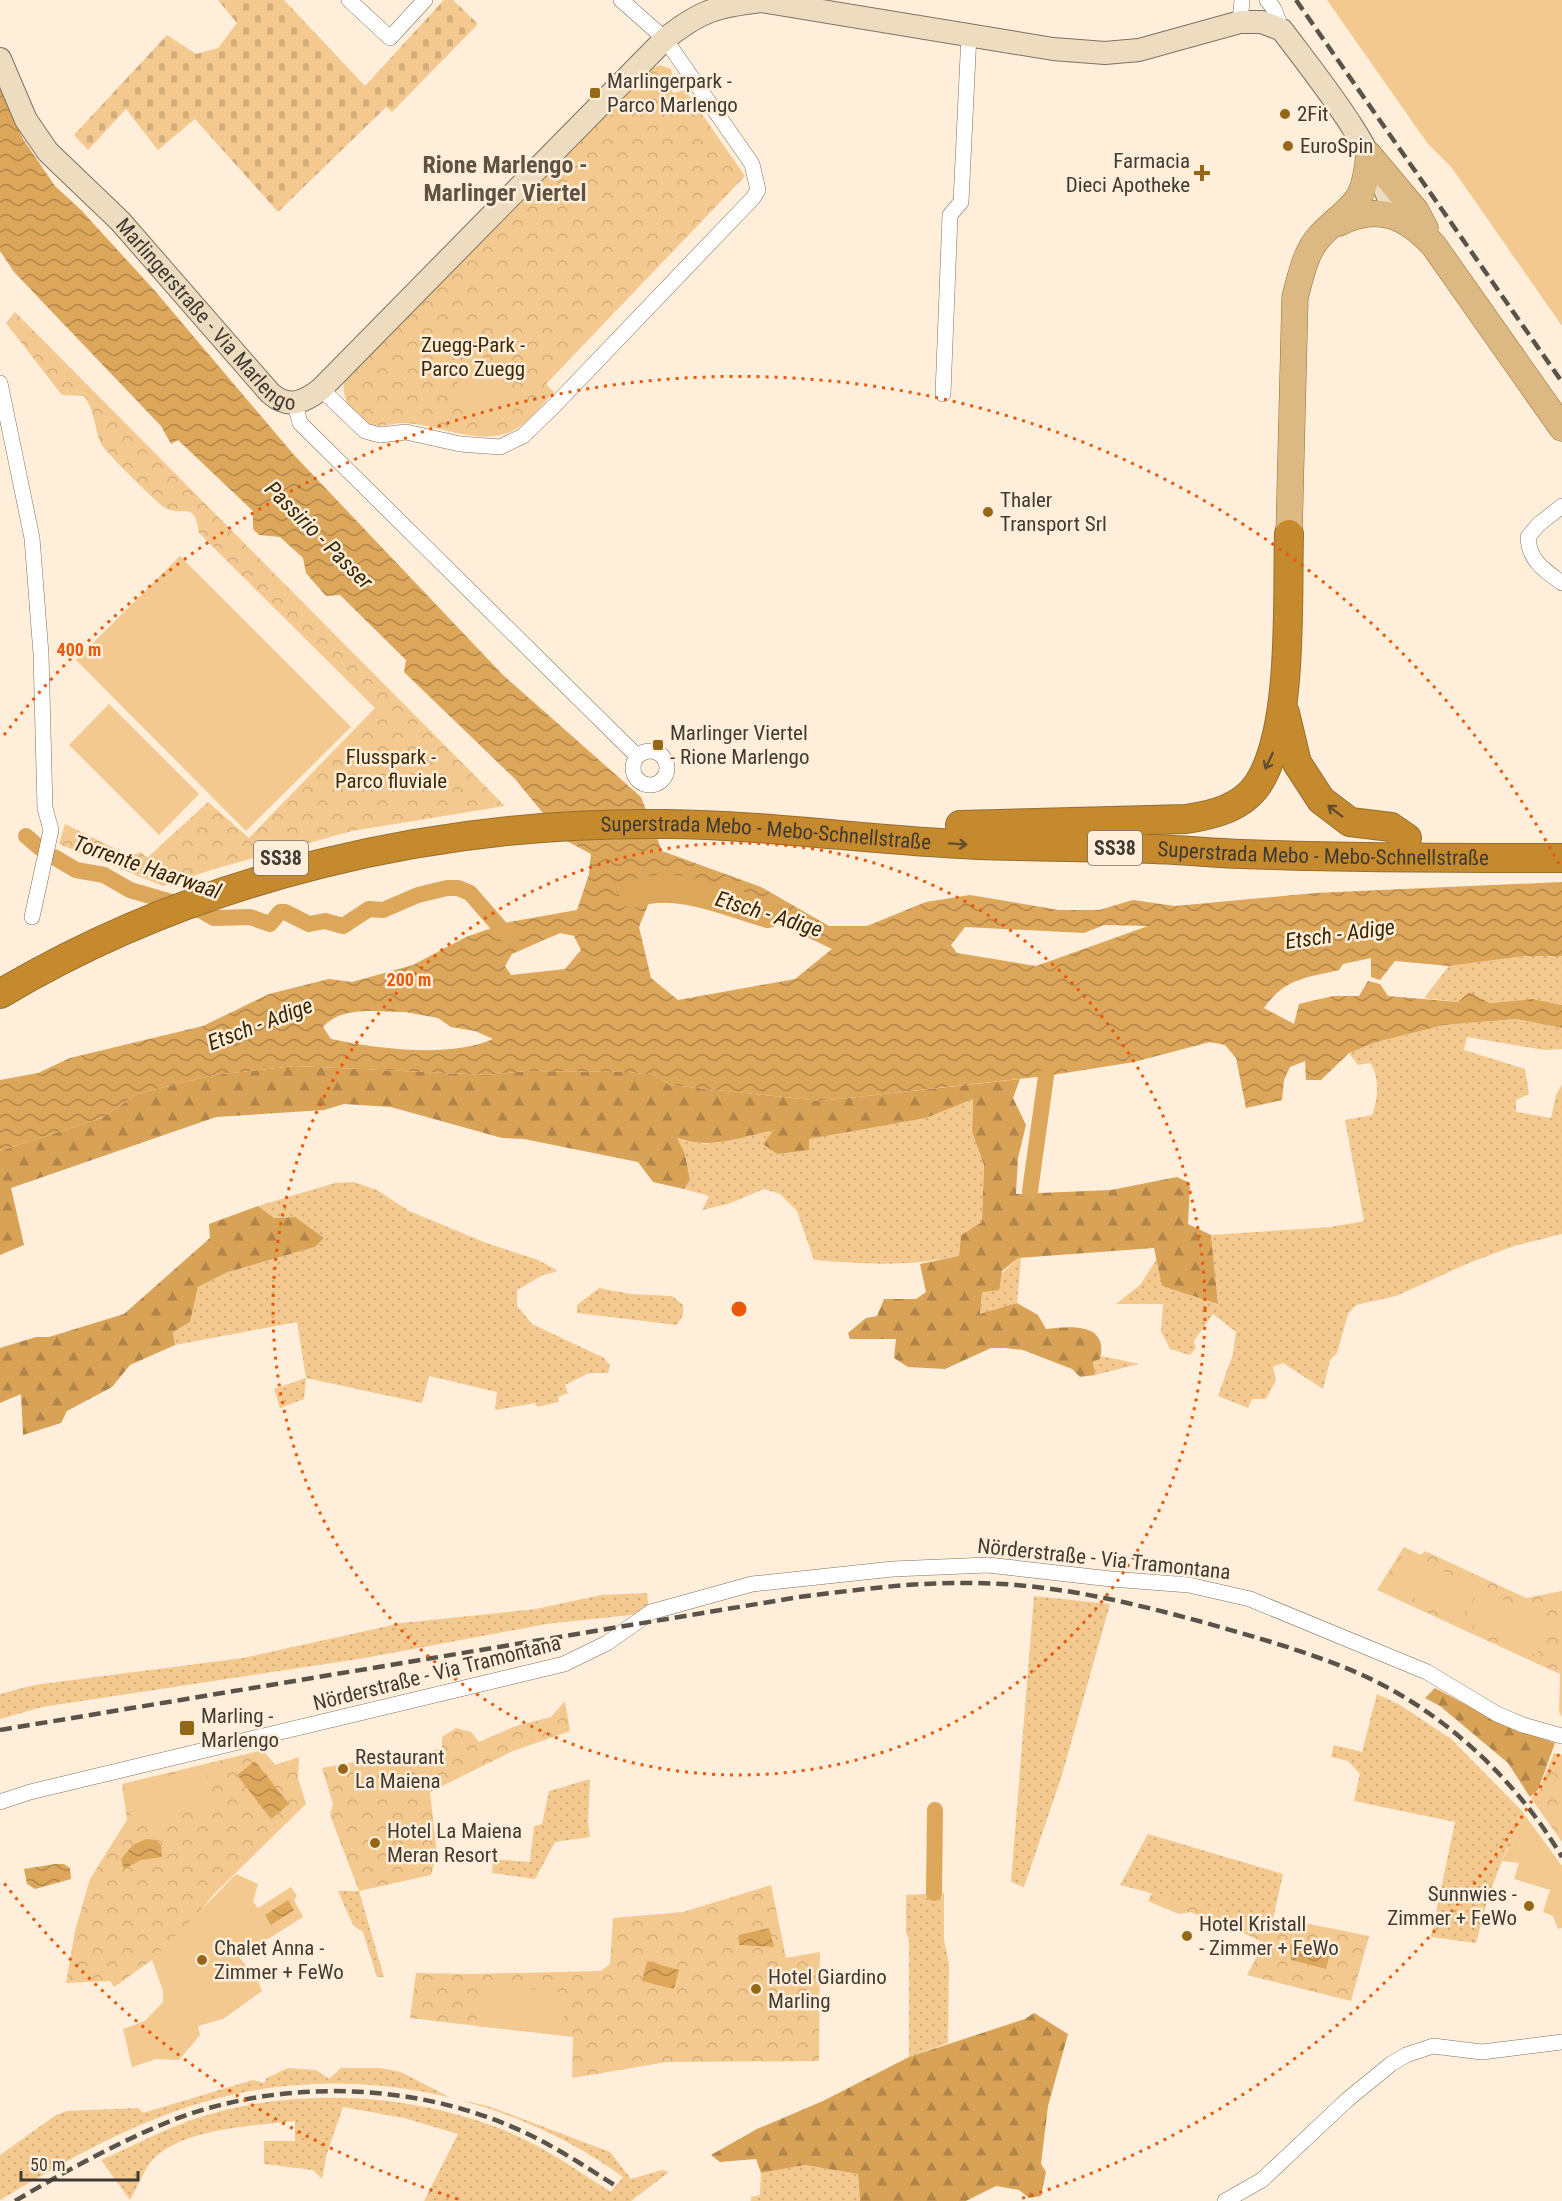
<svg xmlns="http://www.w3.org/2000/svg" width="1562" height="2201" font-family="'Roboto Condensed',sans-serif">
<defs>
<pattern id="grass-dots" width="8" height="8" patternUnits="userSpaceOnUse" patternTransform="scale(1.5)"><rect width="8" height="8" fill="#f4c98f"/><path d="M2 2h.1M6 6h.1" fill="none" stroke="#d2ad7c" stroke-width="1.8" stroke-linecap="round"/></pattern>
<pattern id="forest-firs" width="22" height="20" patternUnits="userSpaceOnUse" patternTransform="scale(1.5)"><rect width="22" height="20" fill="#d8a257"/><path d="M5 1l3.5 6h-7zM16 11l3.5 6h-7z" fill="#b18549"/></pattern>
<pattern id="cemetery-stones" width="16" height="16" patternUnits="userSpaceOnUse" patternTransform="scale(1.5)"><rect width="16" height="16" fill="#f4c98f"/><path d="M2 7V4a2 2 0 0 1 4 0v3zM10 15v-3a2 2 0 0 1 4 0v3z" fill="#d2ad7c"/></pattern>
<pattern id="park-crowns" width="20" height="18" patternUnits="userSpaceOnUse" patternTransform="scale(1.5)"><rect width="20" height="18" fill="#f4c98f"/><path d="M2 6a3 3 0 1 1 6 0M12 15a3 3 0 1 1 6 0" fill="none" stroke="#d2ad7c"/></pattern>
<pattern id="water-waves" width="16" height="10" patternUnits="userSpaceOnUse" patternTransform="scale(1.5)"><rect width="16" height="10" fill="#dca65b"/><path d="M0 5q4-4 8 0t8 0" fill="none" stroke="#b4884c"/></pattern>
</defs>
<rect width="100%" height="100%" fill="#feeeda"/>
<g fill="url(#grass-dots)">
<polygon points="1525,956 1562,956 1562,1005 1533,999 1490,1003 1469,992 1458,1002 1424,998 1449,966"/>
<path d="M1516 1019 1562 1028V1049L1544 1050 1467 1037 1464 1050 1525 1069 1529 1094 1516 1100V1112L1551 1118 1556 1095 1562 1084V1234L1514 1246 1469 1263 1396 1296 1356 1305 1348 1314 1337 1353 1330 1360 1323 1389 1283 1363 1273 1367 1276 1380 1266 1399H1252L1248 1408 1218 1396 1233 1354 1236 1332 1213 1314 1194 1341 1196 1348 1190 1355 1170 1349 1161 1331 1163 1304H1116L1140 1285 1157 1259 1162 1286 1218 1304 1211 1235 1331 1227 1364 1221 1345 1120 1372 1115C1378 1101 1380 1076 1370 1063L1358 1065 1349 1053 1377 1042 1444 1025Z"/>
<path d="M973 1099 972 1132 984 1165 982 1222 961 1235 959 1256C905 1267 868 1264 814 1260L797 1211 780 1194 764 1189 728 1204 702 1210 709 1196 684 1189 690 1179 685 1154 676 1138C715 1151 738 1138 775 1129L809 1150 808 1139 926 1118Z"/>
<polygon points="354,1182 377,1190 409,1211 486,1243 538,1260 558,1271 543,1275 517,1290 517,1306 532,1324 604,1358 610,1366 608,1373 589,1373 565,1385 568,1393 558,1397 559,1402 537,1407 535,1403 495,1410 497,1392 429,1376 422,1403 306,1378 304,1399 280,1408 274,1389 306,1378 297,1322 175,1345 173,1332 190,1322 198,1287 228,1272 315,1247 324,1238 297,1217 274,1218 258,1206 335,1183"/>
<polygon points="1018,1258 1021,1258 1017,1303 980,1315 982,1292"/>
<polygon points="599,1288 630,1294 672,1296 683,1305 683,1315 677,1325 577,1313 577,1305"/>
<polygon points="1101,1356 1139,1364 1095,1375 1093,1362 1100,1359"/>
<polygon points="647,1593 649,1613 546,1624 365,1658 42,1707 0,1719 0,1694 34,1685 243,1658 402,1623 536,1609 601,1595"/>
<polygon points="1034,1596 1110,1604 1062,1775 1024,1887 1011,1882"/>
<polygon points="1377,1694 1400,1705 1451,1739 1521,1810 1512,1847 1507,1848 1488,1897 1476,1943 1431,1937 1455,1822 1354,1801 1360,1774 1348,1761 1331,1757 1334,1745 1362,1752"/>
<polygon points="590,1779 588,1823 590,1837 555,1842 535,1879 492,1873 493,1859 530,1862 534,1826 542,1824 549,1791"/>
<polygon points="1148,1834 1283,1874 1272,1924 1120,1885"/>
<polygon points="338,1891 359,1891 384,1977 377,1977 363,1932 353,1925"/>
<polygon points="944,1893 944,1940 949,1964 948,2043 909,2057 909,1940 906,1932 906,1895"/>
<path d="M288 2068 316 2070 329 2079 341 2068H380L401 2072 451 2098 488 2106 610 2152 631 2179 662 2170 669 2172 631 2201H424L458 2134 404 2118 343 2107 327 2153 322 2179 313 2170 264 2164V2141H295V2121C253 2126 178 2128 150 2163 142 2174 137 2188 130 2200L101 2160C133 2146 164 2129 197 2118 293 2087 407 2092 501 2129 540 2144 576 2170 611 2192L623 2177C505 2091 345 2060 204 2102 131 2123 65 2161 0 2200V2155L56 2115 67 2111 138 2108 143 2113 253 2080 264 2083 267 2078Z"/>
<polygon points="805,2165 858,2174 860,2201 751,2201 751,2197 760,2195 761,2173"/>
</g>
<g fill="url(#forest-firs)">
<path d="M295 1066 487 1075 526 1071 630 1072 657 1076 670 1085 821 1101 1020 1079 1013 1098 1026 1125 1018 1158 1016 1194 1111 1190 1177 1177 1190 1183 1188 1224 1211 1235 1218 1304 1162 1286 1154 1248 1018 1258 1002 1271 999 1290 982 1292 980 1314 1017 1303 1038 1315 1046 1329C1070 1326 1109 1322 1100 1359L1093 1362 1095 1375 1080 1377 1072 1369 1023 1350 1006 1348H991L945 1369 908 1367 894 1358 896 1339H850L848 1333 866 1318 877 1316 884 1299H916L926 1292 920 1264 959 1256 961 1235 982 1222 984 1165 972 1132 973 1099 926 1118 809 1139V1150L777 1154 763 1144 774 1130C737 1138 714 1150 677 1138L685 1154 690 1180 684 1189 653 1182 638 1162 524 1139 502 1138 391 1107 344 1104 324 1110 216 1117 11 1188 24 1245 0 1255V1151L102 1118 137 1094 214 1075Z"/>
<polygon points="258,1206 274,1218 296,1217 324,1238 315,1247 228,1272 198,1287 190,1322 173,1332 175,1345 130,1365 112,1387 67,1411 61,1423 23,1435 21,1394 0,1403 0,1348 36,1337 49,1337 124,1314 210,1238 209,1224"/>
<polygon points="1435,1688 1504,1725 1555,1743 1538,1790 1530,1797 1508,1763 1440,1706 1425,1698"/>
<polygon points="1034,2013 1068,2034 1048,2106 1041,2164 1046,2172 1041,2196 1029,2198 1019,2190 996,2186 966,2201 860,2201 858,2174 805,2165 761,2173 756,2159 720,2162 711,2155 757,2129 823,2101 909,2057 1025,2019"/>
</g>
<polygon fill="url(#cemetery-stones)" points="218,0 284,0 365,86 444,0 453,0 478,24 392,112 386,107 278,212 195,119 158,150 126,109 88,150 74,135 167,35 196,54 218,48 237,23"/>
<g fill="url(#park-crowns)">
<path d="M660 65 671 69 672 74 667 86 674 93 685 90 745 176 546 384 554 392C540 407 525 428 505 434 470 443 440 425 405 423 393 422 381 429 369 424 351 416 341 398 344 379L649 66 651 69Z"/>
<path d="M15 312 505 806 352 831 214 869 163 886 59 844 65 824 130 856 141 852 147 858 208 802 249 838 375 708 199 533C194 498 184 519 164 507 156 502 105 451 101 444 94 428 95 410 84 396L62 395 6 323Z"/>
<polygon points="1404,1547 1421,1555 1425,1551 1526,1598 1562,1591 1562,1717 1559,1712 1560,1674 1377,1590"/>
<polygon points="565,1701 570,1731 513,1751 430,1792 437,1854 431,1875 359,1891 330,1815 333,1804 322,1768 409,1752 411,1756 442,1748 442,1737 456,1728 471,1732 479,1742 516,1726 551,1717"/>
<polygon points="263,1750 275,1765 299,1757 298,1778 306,1804 214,1894 192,1921 152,1960 114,1987 110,1981 66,1983 75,1931 90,1879 127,1820 122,1784"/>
<polygon points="1554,1753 1562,1755 1562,1842 1531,1798 1538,1791"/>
<polygon points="771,1885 786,1958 820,1952 819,2061 667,2062 572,2078 573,2037 410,2018 416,1973 472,1974 601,1971 610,1964 613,1918 683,1912"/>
<polygon points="1152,1893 1276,1925 1280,1918 1369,1936 1351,2001 1247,1975 1264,1943 1221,1922 1215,1923 1191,1912 1179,1914 1148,1901"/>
</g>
<g fill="#f4c98f">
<polygon points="1327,0 1562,0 1562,326 1452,168 1428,144"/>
<polygon points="474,365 511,400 487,424 451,390"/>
<polygon points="180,556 351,727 246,831 76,660"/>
<polygon points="109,704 199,794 159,835 69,745"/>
<polygon points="1403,1553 1476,1587 1461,1620 1389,1586"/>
<polygon points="1479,1589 1551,1622 1536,1655 1464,1621"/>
<polygon points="205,1767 214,1806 133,1825 124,1786"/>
<polygon points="1521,1810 1562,1866 1562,1928 1558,1929 1553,1916 1543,1912 1550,1890 1514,1879 1519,1863 1502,1861 1508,1848 1512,1846"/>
<polygon points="236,1874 258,1884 253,1902 258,1908 291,1887 297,1896 294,1900 303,1917 239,1957 257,1979 262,1991 223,2019 198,2026 200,2035 179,2060 156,2059 132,2067 123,2029 145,2021 163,2002 163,1991 152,1960"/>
<polygon points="481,1984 566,1993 562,2035 476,2026"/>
</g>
<g fill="url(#water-waves)" fill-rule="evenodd">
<path d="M0 85 23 139 55 186 81 210 155 291 294 455 503 675 641 797 662 851 761 887 829 926H867L926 902 970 895 1059 910H1099L1133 900 1175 906 1315 893 1562 882V956H1525L1449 966 1395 961 1380 980 1371 977V958L1343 964 1339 970C1306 978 1285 978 1264 1008L1294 1024 1299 1004 1333 996H1359L1368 981 1380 984 1388 996 1458 1002 1469 992 1490 1003 1533 999 1562 1005V1028L1516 1019 1444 1025 1377 1042 1349 1053 1321 1080H1306L1305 1061 1290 1067 1284 1080 1282 1100 1246 1108 1236 1058 1225 1045 1210 1042 1134 1062 1046 1076 821 1101 670 1085 657 1076 630 1072 526 1071 487 1075 295 1066 214 1075 137 1094 102 1118 0 1151V1080L38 1073 70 1058 203 1026 269 994 329 979 352 982 413 965 466 937 509 922 577 910 589 874 591 854 565 840 515 779 404 672 406 660 340 595 326 596 306 573 303 558 280 537 259 535 253 529V511L178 440 171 444 161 426 14 272 0 251ZM680 887 747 908 832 949 795 979 678 1000 651 978 639 927 650 900ZM1104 925 1148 926 1036 966 957 953 951 945 965 927 1084 933ZM560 933 574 936 581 950 565 969 511 975 505 966 512 954ZM405 1012 438 1018 451 1027 475 1031 493 1039C452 1058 376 1049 331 1039L323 1027C342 1005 379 1012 405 1012Z"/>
<polygon points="255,1761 289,1804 271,1819 237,1775"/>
<polygon points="146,1839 156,1840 161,1845 162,1857 141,1860 124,1869 121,1859 133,1845"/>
<polygon points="55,1864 64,1864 70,1868 71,1879 35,1889 27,1884 24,1869"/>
<polygon points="288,1900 294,1910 271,1925 265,1915"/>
<polygon points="769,1928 774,1947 739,1945 739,1935"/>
<polygon points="1297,1940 1331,1949 1326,1969 1291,1960 1290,1946"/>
<polygon points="647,1961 679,1970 674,1989 642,1981"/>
</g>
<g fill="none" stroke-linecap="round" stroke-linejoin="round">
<g stroke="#dca65b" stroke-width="16">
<polyline points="26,836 40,848"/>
<polyline points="54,857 76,870 104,875 130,890 202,911 214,918 250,917 270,924 280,912 285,912 309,924 325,921 343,926 369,909 383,910 418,895 447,888 458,888 470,893 511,940"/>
<polyline points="1030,1191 1046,1076"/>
<polyline points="934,1893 935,1810"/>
</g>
<path stroke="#dca65b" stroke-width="28" d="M633 894C675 878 727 902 768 914"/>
<defs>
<g id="street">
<polyline points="349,0 390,38 425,0"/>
<polyline points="1267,0 1274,9 1282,30"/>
<polyline points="1240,22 1242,0"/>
<polyline points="0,383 32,538 41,654 45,808 51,830 32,917"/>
<polyline points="321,389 365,431 380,435 406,432 460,444 500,447 523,436 553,407 753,198 758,190 752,164 665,39 621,0"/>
<polyline points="943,394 950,215 961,202 969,34"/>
<polyline points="295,404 300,423 637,756"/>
<path d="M1562 506 1538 525 1528 537C1529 561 1544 570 1562 583"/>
<circle cx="650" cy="768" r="17"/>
<polyline points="0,1802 30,1792 564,1664 607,1643 651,1612 752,1584 893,1569 988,1565 1111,1579 1189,1585 1250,1599 1427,1672 1497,1714 1523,1725 1562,1736"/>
<polyline points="1225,2201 1262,2180 1347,2100 1391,2064 1406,2055 1433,2046 1482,2052 1562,2042"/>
</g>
<g id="secondary">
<path id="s1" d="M0 59 26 120 48 152 120 221 270 393C288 409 303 403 321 389L665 39C700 11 717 6 761 1L1053 49 1105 53 1139 50 1240 22H1262L1282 30C1325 87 1374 146 1394 215"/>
</g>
<g id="primary">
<polyline points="1369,155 1416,211 1425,228"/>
<path d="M1339 223C1378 203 1407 216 1434 246L1562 428"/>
<path d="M1289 534 1295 297C1301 276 1305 252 1320 236 1354 201 1363 209 1369 155"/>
</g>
<g id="highway">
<polyline points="1285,713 1297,763 1321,800 1350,822 1391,827 1407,838"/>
<path d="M960 825 1186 819C1213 815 1242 808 1258 784 1294 729 1287 601 1289 534"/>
<path id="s2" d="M0 994C198 876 436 821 666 824 770 825 874 841 978 845 1037 847 1095 847 1154 849 1183 850 1213 853 1242 854 1348 858 1456 858 1562 858"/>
</g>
</defs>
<use href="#street" stroke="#7f7160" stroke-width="16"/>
<use href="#secondary" stroke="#7f7160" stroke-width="24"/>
<use href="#primary" stroke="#966e2f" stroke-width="27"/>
<use href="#highway" stroke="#966e2f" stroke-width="30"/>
<use href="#street" stroke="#fff" stroke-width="15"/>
<use href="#secondary" stroke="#eedcc0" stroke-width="22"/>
<use href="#primary" stroke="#dcb982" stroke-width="26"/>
<use href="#highway" stroke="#c58a2e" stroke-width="28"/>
<g stroke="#5a5349" stroke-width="4.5" stroke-dasharray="12 6" stroke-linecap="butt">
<polyline points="1296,0 1562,382"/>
<path d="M0 1730 799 1597C856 1590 913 1582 970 1583 1051 1583 1129 1602 1206 1623 1258 1638 1310 1652 1360 1674 1443 1711 1516 1779 1562 1857"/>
<path d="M15 2201C66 2171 118 2142 173 2120 285 2077 422 2082 530 2135 560 2150 588 2168 616 2186"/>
</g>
</g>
<defs><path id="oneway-shaft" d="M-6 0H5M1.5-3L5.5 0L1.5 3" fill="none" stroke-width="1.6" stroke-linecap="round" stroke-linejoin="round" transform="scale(1.5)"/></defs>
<g stroke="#614e31">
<use href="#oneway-shaft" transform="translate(1269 761) rotate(115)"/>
<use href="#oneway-shaft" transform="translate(1335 811) rotate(-143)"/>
<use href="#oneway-shaft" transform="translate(958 844) rotate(4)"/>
</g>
<g fill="none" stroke="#e8590c" stroke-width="3" stroke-dasharray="3 6">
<circle cx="739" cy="1309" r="466"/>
<path d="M1559 1754A933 933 0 0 1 1020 2199M458 2199A933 933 0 0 1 4 1883M4 735A933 933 0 0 1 1559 864"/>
</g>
<g fill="#976718" stroke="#feeeda" stroke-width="2">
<rect x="589" y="87" width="12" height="12" rx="3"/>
<circle cx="1285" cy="114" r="6"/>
<circle cx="1288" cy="146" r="6"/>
<path d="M1199 164h6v6h6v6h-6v6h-6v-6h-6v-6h6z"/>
<circle cx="988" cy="512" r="6"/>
<rect x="652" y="739" width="12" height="12" rx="3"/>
<rect x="179" y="1720" width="16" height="16" rx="3"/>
<circle cx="343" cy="1769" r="6"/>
<circle cx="375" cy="1843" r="6"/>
<circle cx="1529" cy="1906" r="6"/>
<circle cx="1187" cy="1936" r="6"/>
<circle cx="202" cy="1960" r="6"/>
<circle cx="756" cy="1989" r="6"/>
</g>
<g text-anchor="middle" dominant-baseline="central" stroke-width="5" stroke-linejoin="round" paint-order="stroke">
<g fill="#feeeda" stroke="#797064" stroke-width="1.5">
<rect x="1088" y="831" width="54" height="34" rx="4.5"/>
<rect x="254" y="841" width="54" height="34" rx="4.5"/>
</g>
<g font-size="20" font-weight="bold" fill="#403a32">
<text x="1115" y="848">SS38</text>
<text x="281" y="858">SS38</text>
</g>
<g font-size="21" fill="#403a32" stroke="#feeeda" text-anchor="start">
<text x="607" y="81">Marlingerpark -<tspan x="607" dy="24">Parco Marlengo</tspan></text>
<text x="1297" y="114">2Fit</text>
<text x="1300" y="146">EuroSpin</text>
<text x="1190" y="161" text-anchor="end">Farmacia<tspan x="1190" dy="24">Dieci Apotheke</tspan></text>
<text x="1000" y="500">Thaler<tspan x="1000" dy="24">Transport Srl</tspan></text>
<text x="670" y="733">Marlinger Viertel<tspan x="670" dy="24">- Rione Marlengo</tspan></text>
<text x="201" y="1716">Marling -<tspan x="201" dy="24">Marlengo</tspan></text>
<text x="355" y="1757">Restaurant<tspan x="355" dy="24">La Maiena</tspan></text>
<text x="387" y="1831">Hotel La Maiena<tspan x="387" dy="24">Meran Resort</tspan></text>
<text x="1517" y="1894" text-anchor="end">Sunnwies -<tspan x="1517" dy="24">Zimmer + FeWo</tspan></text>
<text x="1199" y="1924">Hotel Kristall<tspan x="1199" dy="24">- Zimmer + FeWo</tspan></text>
<text x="214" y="1948">Chalet Anna -<tspan x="214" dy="24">Zimmer + FeWo</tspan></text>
<text x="768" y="1977">Hotel Giardino<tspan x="768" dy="24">Marling</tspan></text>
</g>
<g font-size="21" fill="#403a32" stroke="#feeeda">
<text stroke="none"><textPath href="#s1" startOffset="333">Marlingerstraße - Via Marlengo</textPath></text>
<text stroke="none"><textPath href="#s2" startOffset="796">Superstrada Mebo - Mebo-Schnellstraße</textPath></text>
<text stroke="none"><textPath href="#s2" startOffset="1354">Superstrada Mebo - Mebo-Schnellstraße</textPath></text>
<text transform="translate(1104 1559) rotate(6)">Nörderstraße - Via Tramontana</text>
<text transform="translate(437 1673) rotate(-14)">Nörderstraße - Via Tramontana</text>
</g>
<g font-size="21" fill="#3f2907" stroke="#feeeda">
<text x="473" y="345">Zuegg-Park -<tspan x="473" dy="24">Parco Zuegg</tspan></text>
<text x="391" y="757">Flusspark -<tspan x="391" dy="24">Parco fluviale</tspan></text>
</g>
<g font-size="22" font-style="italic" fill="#3b2604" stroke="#feeeda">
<text transform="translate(319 535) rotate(45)">Passirio - Passer</text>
<text transform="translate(147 867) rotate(19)">Torrente Haarwaal</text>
<text transform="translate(769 914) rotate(17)">Etsch - Adige</text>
<text transform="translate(1340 934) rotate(-8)">Etsch - Adige</text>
<text transform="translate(260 1024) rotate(-21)">Etsch - Adige</text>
</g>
<g font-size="24" font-weight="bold" fill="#605242" stroke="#feeeda">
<text x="505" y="165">Rione Marlengo -<tspan x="505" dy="28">Marlinger Viertel</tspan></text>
</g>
</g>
<circle cx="739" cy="1309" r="9" fill="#e8590c" stroke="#feeeda" stroke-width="3"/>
<g font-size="18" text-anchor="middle" font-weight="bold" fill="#e8590c" stroke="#feeeda" stroke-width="5" stroke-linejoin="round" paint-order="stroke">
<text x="79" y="656">400 m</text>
<text x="409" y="986">200 m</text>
</g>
<path d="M21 2171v9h117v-9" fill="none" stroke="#403a32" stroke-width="3"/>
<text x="30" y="2171" font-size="18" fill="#403a32" stroke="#feeeda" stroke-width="4.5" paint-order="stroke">50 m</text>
</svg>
